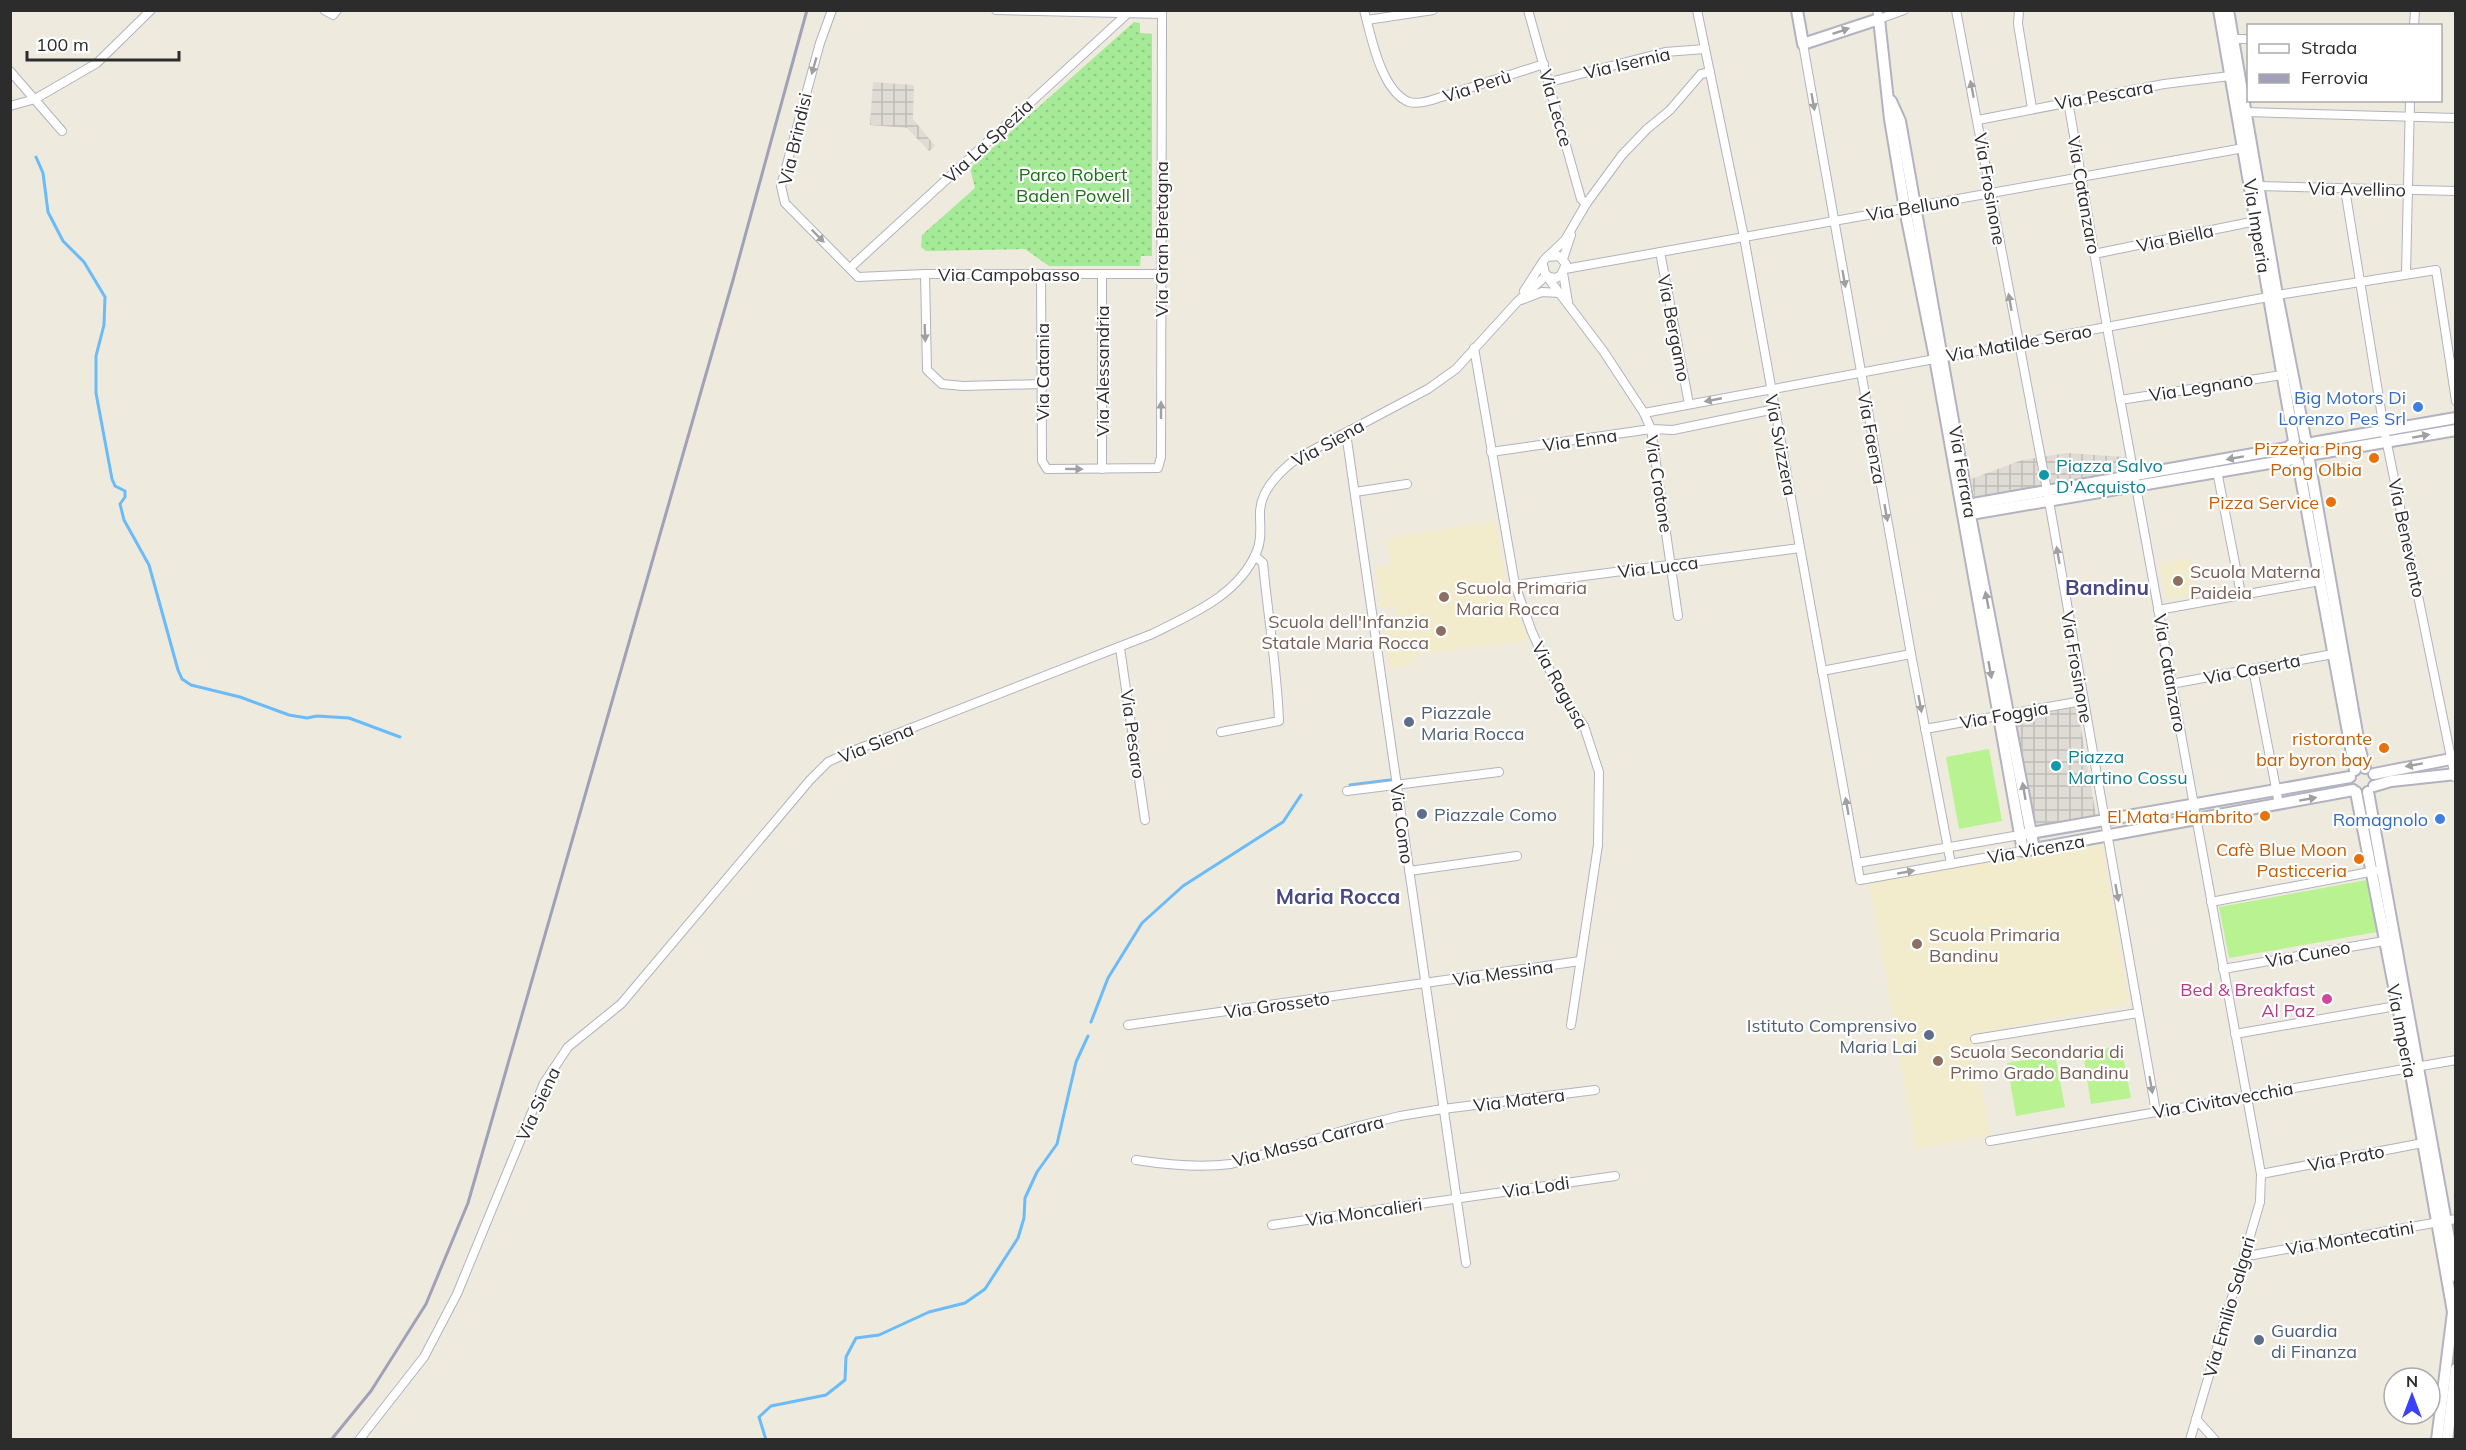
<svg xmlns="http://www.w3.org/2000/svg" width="2466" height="1450" font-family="Mulish,sans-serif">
<defs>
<pattern id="grass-dots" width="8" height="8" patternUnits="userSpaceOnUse" patternTransform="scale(1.5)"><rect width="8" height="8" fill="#a5ea96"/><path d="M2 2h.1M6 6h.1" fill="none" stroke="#8ec981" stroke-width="1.8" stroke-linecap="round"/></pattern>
<pattern id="plaza-grid" width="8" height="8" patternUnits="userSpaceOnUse" patternTransform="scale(1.5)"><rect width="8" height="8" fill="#dfdcd5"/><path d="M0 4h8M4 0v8" fill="none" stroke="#c0bdb7"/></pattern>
</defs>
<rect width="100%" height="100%" fill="#efeade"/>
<g fill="#f2ebcc">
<polygon points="1496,521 1507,589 1529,641 1419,654 1410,665 1389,669 1382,623 1398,620 1395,606 1380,608 1375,568 1390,565 1387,538"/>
<polygon points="2191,558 2197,594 2166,598 2160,564"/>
<polygon points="2102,841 2129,1004 1972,1034 1990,1135 1983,1139 1980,1137 1916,1149 1869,883"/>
</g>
<polygon fill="url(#grass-dots)" points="1134,22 1140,23 1140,33 1152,34 1152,256 1141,256 1140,266 1049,266 1025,249 926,251 921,247 922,235 975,188 970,168"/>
<g fill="#b9f291">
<polygon points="1989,749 2002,821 1959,829 1946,757"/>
<polygon points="2367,880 2377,932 2229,958 2219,907"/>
<polygon points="2121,1046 2131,1098 2091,1104 2083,1053"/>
<polygon points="2055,1055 2065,1107 2016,1116 2007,1063"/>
</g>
<g fill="url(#plaza-grid)">
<polygon points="873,82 914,85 913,119 935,146 929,151 907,128 870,125"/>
<polygon points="2067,453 2125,457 2127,472 1975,500 1971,479 2022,460"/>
<polygon points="2077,706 2096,815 2039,825 2034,823 2015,718"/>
</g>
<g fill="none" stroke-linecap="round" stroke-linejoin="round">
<g stroke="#69bbf9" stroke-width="3">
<polyline points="36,157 43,173 48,212 63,241 84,262 105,297 104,325 96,356 96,393 112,479 115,486 125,491 125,497 120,504 124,520 149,565 178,670 182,679 191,685 240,697 289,715 307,718 317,716 349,718 400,737"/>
<polyline points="1350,785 1390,780"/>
<polyline points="1091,1022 1108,978 1142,923 1183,886 1283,822 1301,795"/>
<polyline points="766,1440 759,1417 771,1406 826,1395 845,1380 846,1357 856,1338 879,1335 929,1312 965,1303 985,1289 1018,1238 1024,1218 1025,1198 1037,1172 1057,1144 1076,1062 1088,1036"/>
</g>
<defs>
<g id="street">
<polyline points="324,10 333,15 337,10"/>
<polyline points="832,10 820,43 781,186 785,203 858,277 925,274 1160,274"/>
<polyline points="996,10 1162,14"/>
<path d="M1364 10C1371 36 1381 91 1409 102 1417 104 1425 102 1432 100L1544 64"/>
<polyline points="1528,10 1581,199 1586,204"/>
<polyline points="1697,10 1744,237 1860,880 2023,851"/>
<polyline points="1877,10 1879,19 1904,10"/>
<polyline points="1956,10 2049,501 2156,1112"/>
<polyline points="2019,10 2018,24 2032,108"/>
<polyline points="1367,20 1433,10"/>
<polyline points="2414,26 2415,10"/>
<polyline points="2233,39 2248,39"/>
<polyline points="1803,44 1911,654 1951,864"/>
<polyline points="10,71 62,131"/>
<polyline points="1550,82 1665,52 1705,49"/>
<polyline points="2068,101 2107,327 2261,1174 2260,1202 2190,1440"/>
<polyline points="10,106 35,99 97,63 151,10"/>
<polyline points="2245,112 2456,118"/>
<polyline points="1978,120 2164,84 2230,76"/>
<polyline points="2258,186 2456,191"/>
<polyline points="2345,189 2384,429 2455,777"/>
<polyline points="1660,252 1689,404"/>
<polyline points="2094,254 2256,221"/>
<polyline points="1547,257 1559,256 1566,264 1561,275 1556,278 1549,277"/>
<polyline points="1563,259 1571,235"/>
<polyline points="1543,264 1545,274 1604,352 1644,413 1651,429 1678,616"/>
<polyline points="850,268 1127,14"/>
<polyline points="1565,269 2244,148"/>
<polyline points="1563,273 1568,302"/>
<polyline points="925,274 927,370 942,384 963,386 1042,384"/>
<polyline points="1041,274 1042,461 1047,469 1158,468 1161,457 1162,10"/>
<polyline points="1102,274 1102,469"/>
<polyline points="2406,274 2410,100"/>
<polyline points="1524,291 1544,260 1565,240 1586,204 1622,155 1647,129 1670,110 1701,74 1710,72"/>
<polyline points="2277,295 2436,270 2456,401"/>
<polyline points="1521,300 1542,292 1560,293"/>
<polyline points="1474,348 1515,585 1532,632 1545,661 1562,694 1584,726 1599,772 1598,845 1571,1025"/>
<polyline points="2120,400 2282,375"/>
<polyline points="1644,413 2268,297"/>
<polyline points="1346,433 1466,1263"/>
<polyline points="1491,452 1651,429 1673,430 1775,409"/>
<polyline points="2217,471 2241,594"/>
<polyline points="1355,492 1407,484"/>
<polyline points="1515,585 1800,548"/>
<polyline points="2158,610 2320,581"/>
<polyline points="1120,648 1145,820"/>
<polyline points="2253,669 2279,804"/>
<polyline points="1822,671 1911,654"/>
<polyline points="2171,684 2333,654"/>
<polyline points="1925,729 2082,701"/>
<path d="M1221 732 1279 721C1277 668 1268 616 1263 563L1255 556"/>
<polyline points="1347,791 1499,772"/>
<polyline points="1857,863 2020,835"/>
<polyline points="1409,871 1517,856"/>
<polyline points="2211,902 2375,871"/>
<polyline points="2223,969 2390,940"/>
<polyline points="1128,1025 1580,961"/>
<polyline points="2235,1034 2402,1005"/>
<polyline points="1975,1039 2138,1013"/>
<polyline points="1990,1141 2456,1060"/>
<path d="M1136 1160C1168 1165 1199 1168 1231 1164L1359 1126 1400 1116 1443 1109 1595 1090"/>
<polyline points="2261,1174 2428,1142"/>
<polyline points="1272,1225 1615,1176"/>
<polyline points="2244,1254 2253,1255 2456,1219"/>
<polyline points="2196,1419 2215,1440"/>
<path d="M359 1440 424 1357 457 1294 544 1083 568 1047 621 1004 810 780 828 762 845 754 1152 634C1192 614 1239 595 1257 551 1262 539 1260 527 1260 515 1259 492 1279 472 1296 459L1428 389 1456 369 1517 302 1547 275"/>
</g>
<g id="secondary">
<polyline points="1797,10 1803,44 1879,19 1890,119 1905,209 1935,358 2023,851 2353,790"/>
<polyline points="2219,10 2294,441"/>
<polyline points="2228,10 2277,295 2305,438"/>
<polyline points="1891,101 1900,121 1968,505 2034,849"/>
<polyline points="2312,443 2456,418"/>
<polyline points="2314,454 2456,430"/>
<polyline points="2309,460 2360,750 2365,768"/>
<polyline points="2298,462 2355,770"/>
<polyline points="1962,506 2287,448 2291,445"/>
<polyline points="1965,515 2294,459"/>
<polyline points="2374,774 2456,758"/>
<polyline points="2374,786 2391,781 2456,774"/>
<polyline points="2356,792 2410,1068 2453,1312 2437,1440"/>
<polyline points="2368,792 2456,1277"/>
<polyline points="2025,834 2350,777"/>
<polyline points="2447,1440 2456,1369"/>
</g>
</defs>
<use href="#street" stroke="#b2b2c1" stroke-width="10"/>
<use href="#secondary" stroke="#b2b2c1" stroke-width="14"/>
<use href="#street" stroke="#fff" stroke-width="8"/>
<use href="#secondary" stroke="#fff" stroke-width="10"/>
<polyline stroke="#a0a0b8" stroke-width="3" points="331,1440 371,1391 426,1304 468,1203 733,280 807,10"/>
</g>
<defs><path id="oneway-solid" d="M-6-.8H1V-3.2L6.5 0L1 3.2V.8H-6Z" transform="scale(1.5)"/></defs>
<g fill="#a0a0a0">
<use href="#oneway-solid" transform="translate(1841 31) rotate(-19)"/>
<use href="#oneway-solid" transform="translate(814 66) rotate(106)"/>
<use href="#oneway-solid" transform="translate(1972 89) rotate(-101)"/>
<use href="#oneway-solid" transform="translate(1813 102) rotate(80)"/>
<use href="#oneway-solid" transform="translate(818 236) rotate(45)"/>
<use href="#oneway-solid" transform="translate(1844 279) rotate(80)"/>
<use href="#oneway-solid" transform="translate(2010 302) rotate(-100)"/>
<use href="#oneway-solid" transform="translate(925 333) rotate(88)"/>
<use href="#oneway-solid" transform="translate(1713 400) rotate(169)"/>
<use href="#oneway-solid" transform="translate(1161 410) rotate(-90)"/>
<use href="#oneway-solid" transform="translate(2421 436) rotate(-10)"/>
<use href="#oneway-solid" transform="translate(2235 458) rotate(170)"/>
<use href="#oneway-solid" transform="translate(1074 469) rotate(1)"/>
<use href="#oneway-solid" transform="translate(1886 513) rotate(80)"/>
<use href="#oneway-solid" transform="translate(2058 555) rotate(-100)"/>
<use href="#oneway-solid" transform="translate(1987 600) rotate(-101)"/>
<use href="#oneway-solid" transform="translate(1990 670) rotate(80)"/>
<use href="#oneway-solid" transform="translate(1920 704) rotate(80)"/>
<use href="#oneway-solid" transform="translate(2414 765) rotate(170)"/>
<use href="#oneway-solid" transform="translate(2024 791) rotate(-100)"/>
<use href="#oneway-solid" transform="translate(2308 799) rotate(-10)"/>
<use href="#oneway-solid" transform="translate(1847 806) rotate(-100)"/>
<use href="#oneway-solid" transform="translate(1906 872) rotate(-10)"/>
<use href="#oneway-solid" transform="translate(2117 893) rotate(80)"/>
<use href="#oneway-solid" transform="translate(2151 1085) rotate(80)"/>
</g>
<g fill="#3f7fe0" stroke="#fff" stroke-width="2">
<circle cx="2418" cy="407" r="6"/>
<circle cx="2440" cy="819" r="6"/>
</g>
<g fill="#e8710a" stroke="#fff" stroke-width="2">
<circle cx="2374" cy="458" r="6"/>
<circle cx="2331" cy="502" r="6"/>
<circle cx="2384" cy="748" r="6"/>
<circle cx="2265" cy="816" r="6"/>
<circle cx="2359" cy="859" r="6"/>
</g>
<g fill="#0f9aa8" stroke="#fff" stroke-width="2">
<circle cx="2044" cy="475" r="6"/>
<circle cx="2056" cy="766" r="6"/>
</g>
<g fill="#8d6e63" stroke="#fff" stroke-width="2">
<circle cx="2178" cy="581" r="6"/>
<circle cx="1444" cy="597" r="6"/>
<circle cx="1441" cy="631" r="6"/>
<circle cx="1917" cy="944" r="6"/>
<circle cx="1938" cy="1061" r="6"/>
</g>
<g fill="#5c6f8a" stroke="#fff" stroke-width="2">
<circle cx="1409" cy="722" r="6"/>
<circle cx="1422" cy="814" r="6"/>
<circle cx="1929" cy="1035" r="6"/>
<circle cx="2259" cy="1340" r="6"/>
</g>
<circle fill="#d1479c" stroke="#fff" stroke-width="2" cx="2327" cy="999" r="6"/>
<g text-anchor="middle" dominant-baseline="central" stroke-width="4.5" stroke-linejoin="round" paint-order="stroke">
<g font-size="18" fill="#2c2c2c" stroke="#fff">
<text transform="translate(1627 63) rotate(-13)">Via Isernia</text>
<text transform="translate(1477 86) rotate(-18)">Via Perù</text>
<text transform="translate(2104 95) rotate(-10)">Via Pescara</text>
<text transform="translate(1556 108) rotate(74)">Via Lecce</text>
<text transform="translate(795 139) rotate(-77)">Via Brindisi</text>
<text transform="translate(988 141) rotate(-43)">Via La Spezia</text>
<text transform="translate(1990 189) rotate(80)">Via Frosinone</text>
<text transform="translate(2357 189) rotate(1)">Via Avellino</text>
<text transform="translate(2084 195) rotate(80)">Via Catanzaro</text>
<text transform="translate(1913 207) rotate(-10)">Via Belluno</text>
<text transform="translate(2257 226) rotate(81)">Via Imperia</text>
<text transform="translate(2175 238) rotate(-12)">Via Biella</text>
<text transform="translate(1161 239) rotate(-90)">Via Gran Bretagna</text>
<text x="1009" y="274">Via Campobasso</text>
<text transform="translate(1674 328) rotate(79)">Via Bergamo</text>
<text transform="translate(2019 343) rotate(-10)">Via Matilde Serao</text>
<text transform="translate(1102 371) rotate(-90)">Via Alessandria</text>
<text transform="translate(1042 372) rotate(-90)">Via Catania</text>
<text transform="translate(2201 387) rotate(-9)">Via Legnano</text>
<text transform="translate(1872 438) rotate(80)">Via Faenza</text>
<text transform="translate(1580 440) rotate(-8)">Via Enna</text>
<text transform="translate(1328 443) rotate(-29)">Via Siena</text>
<text transform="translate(1781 445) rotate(79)">Via Svizzera</text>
<text transform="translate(1963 472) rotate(80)">Via Ferrara</text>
<text transform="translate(1659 484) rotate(81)">Via Crotone</text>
<text transform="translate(2407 538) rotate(78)">Via Benevento</text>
<text transform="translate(1658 567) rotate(-7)">Via Lucca</text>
<text transform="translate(2077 667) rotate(80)">Via Frosinone</text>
<text transform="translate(2252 669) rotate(-11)">Via Caserta</text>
<text transform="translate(2170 673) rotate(80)">Via Catanzaro</text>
<text transform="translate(1560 685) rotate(61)">Via Ragusa</text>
<text transform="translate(2004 715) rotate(-10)">Via Foggia</text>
<text transform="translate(1133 734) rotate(82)">Via Pesaro</text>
<text transform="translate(876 743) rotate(-22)">Via Siena</text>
<text transform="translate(1402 824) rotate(82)">Via Como</text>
<text transform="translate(2036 849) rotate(-10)">Via Vicenza</text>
<text transform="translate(2308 954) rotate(-10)">Via Cuneo</text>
<text transform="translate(1503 973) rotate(-8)">Via Messina</text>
<text transform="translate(1277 1005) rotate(-8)">Via Grosseto</text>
<text transform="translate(2402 1031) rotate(79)">Via Imperia</text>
<text transform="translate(1519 1100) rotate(-7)">Via Matera</text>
<text transform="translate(2223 1100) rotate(-10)">Via Civitavecchia</text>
<text transform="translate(538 1104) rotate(-65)">Via Siena</text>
<text transform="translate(1308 1141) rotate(-15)">Via Massa Carrara</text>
<text transform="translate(2346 1158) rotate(-11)">Via Prato</text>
<text transform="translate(1536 1187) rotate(-8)">Via Lodi</text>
<text transform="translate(1364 1212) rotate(-8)">Via Moncalieri</text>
<text transform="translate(2350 1238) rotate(-10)">Via Montecatini</text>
<text transform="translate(2229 1307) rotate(-74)">Via Emilio Salgari</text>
</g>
<g font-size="18" fill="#197114" stroke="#fff">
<text x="1073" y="174">Parco Robert<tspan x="1073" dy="21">Baden Powell</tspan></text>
</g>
<g font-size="18" fill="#366cbe" stroke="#fff" text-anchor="end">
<text x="2406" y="397">Big Motors Di<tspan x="2406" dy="21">Lorenzo Pes Srl</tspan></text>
<text x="2428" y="819">Romagnolo</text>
</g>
<g font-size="18" fill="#c56008" stroke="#fff" text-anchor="end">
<text x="2362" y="448">Pizzeria Ping<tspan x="2362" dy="21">Pong Olbia</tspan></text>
<text x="2319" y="502">Pizza Service</text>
<text x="2372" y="738">ristorante<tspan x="2372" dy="21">bar byron bay</tspan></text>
<text x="2253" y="816">El Mata Hambrito</text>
<text x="2347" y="849">Cafè Blue Moon<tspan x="2347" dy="21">Pasticceria</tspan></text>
</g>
<g font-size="18" fill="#0d838f" stroke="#fff" text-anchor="start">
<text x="2056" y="465">Piazza Salvo<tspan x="2056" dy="21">D'Acquisto</tspan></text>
<text x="2068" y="756">Piazza<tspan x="2068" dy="21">Martino Cossu</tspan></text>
</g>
<g font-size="18" fill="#785e54" stroke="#fff" text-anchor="start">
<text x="2190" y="571">Scuola Materna<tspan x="2190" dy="21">Paideia</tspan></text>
<text x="1456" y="587">Scuola Primaria<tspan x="1456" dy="21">Maria Rocca</tspan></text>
<text x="1429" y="621" text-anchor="end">Scuola dell'Infanzia<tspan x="1429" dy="21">Statale Maria Rocca</tspan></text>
<text x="1929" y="934">Scuola Primaria<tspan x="1929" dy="21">Bandinu</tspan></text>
<text x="1950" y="1051">Scuola Secondaria di<tspan x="1950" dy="21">Primo Grado Bandinu</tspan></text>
</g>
<g font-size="18" fill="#4e5e75" stroke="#fff" text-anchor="start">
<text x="1421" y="712">Piazzale<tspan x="1421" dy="21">Maria Rocca</tspan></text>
<text x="1434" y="814">Piazzale Como</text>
<text x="1917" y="1025" text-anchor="end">Istituto Comprensivo<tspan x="1917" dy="21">Maria Lai</tspan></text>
<text x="2271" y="1330">Guardia<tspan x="2271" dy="21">di Finanza</tspan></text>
</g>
<g font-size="18" fill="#b23c85" stroke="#fff" text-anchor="end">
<text x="2315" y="989">Bed &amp; Breakfast<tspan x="2315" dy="21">Al Paz</tspan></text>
</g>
<g font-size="21" font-weight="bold" fill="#484982" stroke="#fff">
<text x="2107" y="587">Bandinu</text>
<text x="1338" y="896">Maria Rocca</text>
</g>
</g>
<rect width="2466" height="1450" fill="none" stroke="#2c2c2c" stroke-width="24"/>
<rect x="2247" y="24" width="195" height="78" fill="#ffffff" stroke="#ababab" stroke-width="1.5"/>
<rect x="2259" y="44" width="30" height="9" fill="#ffffff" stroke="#ababab" stroke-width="1.5"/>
<text x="2301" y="54" font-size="18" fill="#2c2c2c">Strada</text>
<rect x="2259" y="74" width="30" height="9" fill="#a0a0b8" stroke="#ababab" stroke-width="1.5"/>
<text x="2301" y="84" font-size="18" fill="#2c2c2c">Ferrovia</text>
<g transform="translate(2412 1396)"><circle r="28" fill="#ffffff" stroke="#ababab" stroke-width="1.5"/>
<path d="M0-4.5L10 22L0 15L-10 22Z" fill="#3b40ff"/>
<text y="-9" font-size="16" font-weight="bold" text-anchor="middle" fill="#2c2c2c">N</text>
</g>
<path d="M27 51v9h152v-9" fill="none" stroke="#2c2c2c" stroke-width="3"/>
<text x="36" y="51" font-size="18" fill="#2c2c2c" stroke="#ffffff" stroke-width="4.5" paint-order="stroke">100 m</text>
</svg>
